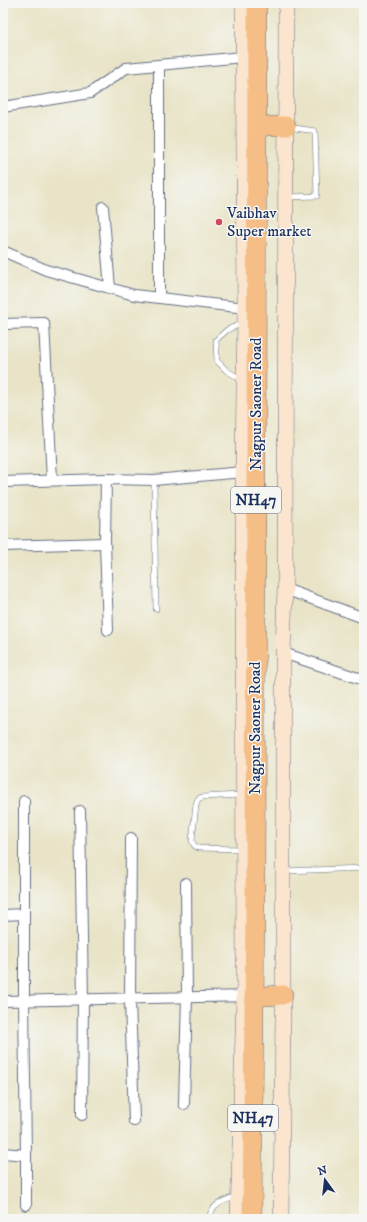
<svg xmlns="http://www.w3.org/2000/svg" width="367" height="1222" font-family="'IM FELL DW Pica',serif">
<rect width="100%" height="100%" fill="#f6f6f2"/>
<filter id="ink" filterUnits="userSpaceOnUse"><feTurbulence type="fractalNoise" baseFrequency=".025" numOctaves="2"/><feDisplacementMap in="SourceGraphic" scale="8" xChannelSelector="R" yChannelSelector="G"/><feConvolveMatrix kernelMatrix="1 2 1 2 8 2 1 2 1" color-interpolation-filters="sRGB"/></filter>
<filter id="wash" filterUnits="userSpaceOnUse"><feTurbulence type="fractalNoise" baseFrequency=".012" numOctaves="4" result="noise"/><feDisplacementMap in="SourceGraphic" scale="16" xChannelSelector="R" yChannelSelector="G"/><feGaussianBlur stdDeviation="0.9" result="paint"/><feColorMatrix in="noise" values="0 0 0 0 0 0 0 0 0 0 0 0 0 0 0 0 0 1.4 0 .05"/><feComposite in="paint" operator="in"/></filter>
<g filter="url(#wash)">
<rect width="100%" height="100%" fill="#e9e4c7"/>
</g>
<g filter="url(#ink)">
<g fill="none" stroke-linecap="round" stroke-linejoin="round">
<defs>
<g id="lane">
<polyline points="287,197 317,196 315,131 288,127"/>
<polyline points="241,379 227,371 217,361 216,340 227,330 243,323"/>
<polyline points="154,480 156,609"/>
<polyline points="241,795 202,797 198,799 196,804 192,841 194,845 198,848 242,849"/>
<polyline points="285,871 364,868"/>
<path d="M209 1219C211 1204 225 1200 237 1196"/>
</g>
<g id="street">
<polyline points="3,107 90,93 126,68 243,57"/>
<polyline points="103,207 110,288"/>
<polyline points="3,251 46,270 134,295 245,308"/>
<polyline points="159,298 159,65"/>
<polyline points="3,324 44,323 52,480"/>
<polyline points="106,479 105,543 108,630"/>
<polyline points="3,482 106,479 154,480 243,472"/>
<polyline points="3,546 105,543"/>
<polyline points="285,589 364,618"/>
<polyline points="283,653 364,680"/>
<polyline points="80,811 83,1000 82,1115"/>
<polyline points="131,838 130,999 134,1121"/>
<polyline points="3,915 24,914"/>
<polyline points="3,1001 249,996"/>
<polyline points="184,1104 187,997 186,883"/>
<polyline points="3,1153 26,1155 24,1001 24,801"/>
<polyline points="26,1155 26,1205"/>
</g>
<g id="secondary">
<polyline points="238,1219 244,996 243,472 245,308 243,3"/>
<polyline points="281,1219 283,1017 283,653 285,589 286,3"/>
</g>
<g id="highway">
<polyline points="269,126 286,126"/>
<polyline points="264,996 283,995"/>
<polyline points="252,1219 255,904 257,3"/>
</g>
</defs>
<use href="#lane" stroke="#636e83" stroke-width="6"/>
<use href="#street" stroke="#636e83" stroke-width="12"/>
<use href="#secondary" stroke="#636e83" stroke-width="16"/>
<use href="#highway" stroke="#636e83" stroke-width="20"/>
<use href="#lane" stroke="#fff" stroke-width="5"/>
<use href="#street" stroke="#fff" stroke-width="10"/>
<use href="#secondary" stroke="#fbe5cf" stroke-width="15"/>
<use href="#highway" stroke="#f6be87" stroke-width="19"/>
</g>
</g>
<circle fill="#d1495b" stroke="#f6f6f2" stroke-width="1.5" cx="219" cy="222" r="4"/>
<g text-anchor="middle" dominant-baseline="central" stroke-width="3" stroke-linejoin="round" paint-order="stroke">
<g fill="#f6f6f2" stroke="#5d6b8a" stroke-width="1">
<rect x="231" y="487" width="50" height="26" rx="3"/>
<rect x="228" y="1105" width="50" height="26" rx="3"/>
</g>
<g font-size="15" font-weight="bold" fill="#1b2f5e">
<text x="256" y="500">NH47</text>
<text x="253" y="1118">NH47</text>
</g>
<g font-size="16" fill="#1b2f5e" stroke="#f6f6f2" text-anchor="start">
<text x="227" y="213">Vaibhav<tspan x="227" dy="18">Super market</tspan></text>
</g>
<g font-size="16" fill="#1b2f5e" stroke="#f6f6f2">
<text transform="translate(256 404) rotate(-90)">Nagpur Saoner Road</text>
<text transform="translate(255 728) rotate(-90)">Nagpur Saoner Road</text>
</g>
</g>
<rect width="367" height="1222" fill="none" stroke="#f6f6f2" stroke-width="16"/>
<g transform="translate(325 1180) rotate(345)" stroke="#f6f6f2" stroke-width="3" paint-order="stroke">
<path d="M0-3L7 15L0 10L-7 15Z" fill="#1b2f5e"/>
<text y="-6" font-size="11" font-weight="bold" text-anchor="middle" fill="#1b2f5e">N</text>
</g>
</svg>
